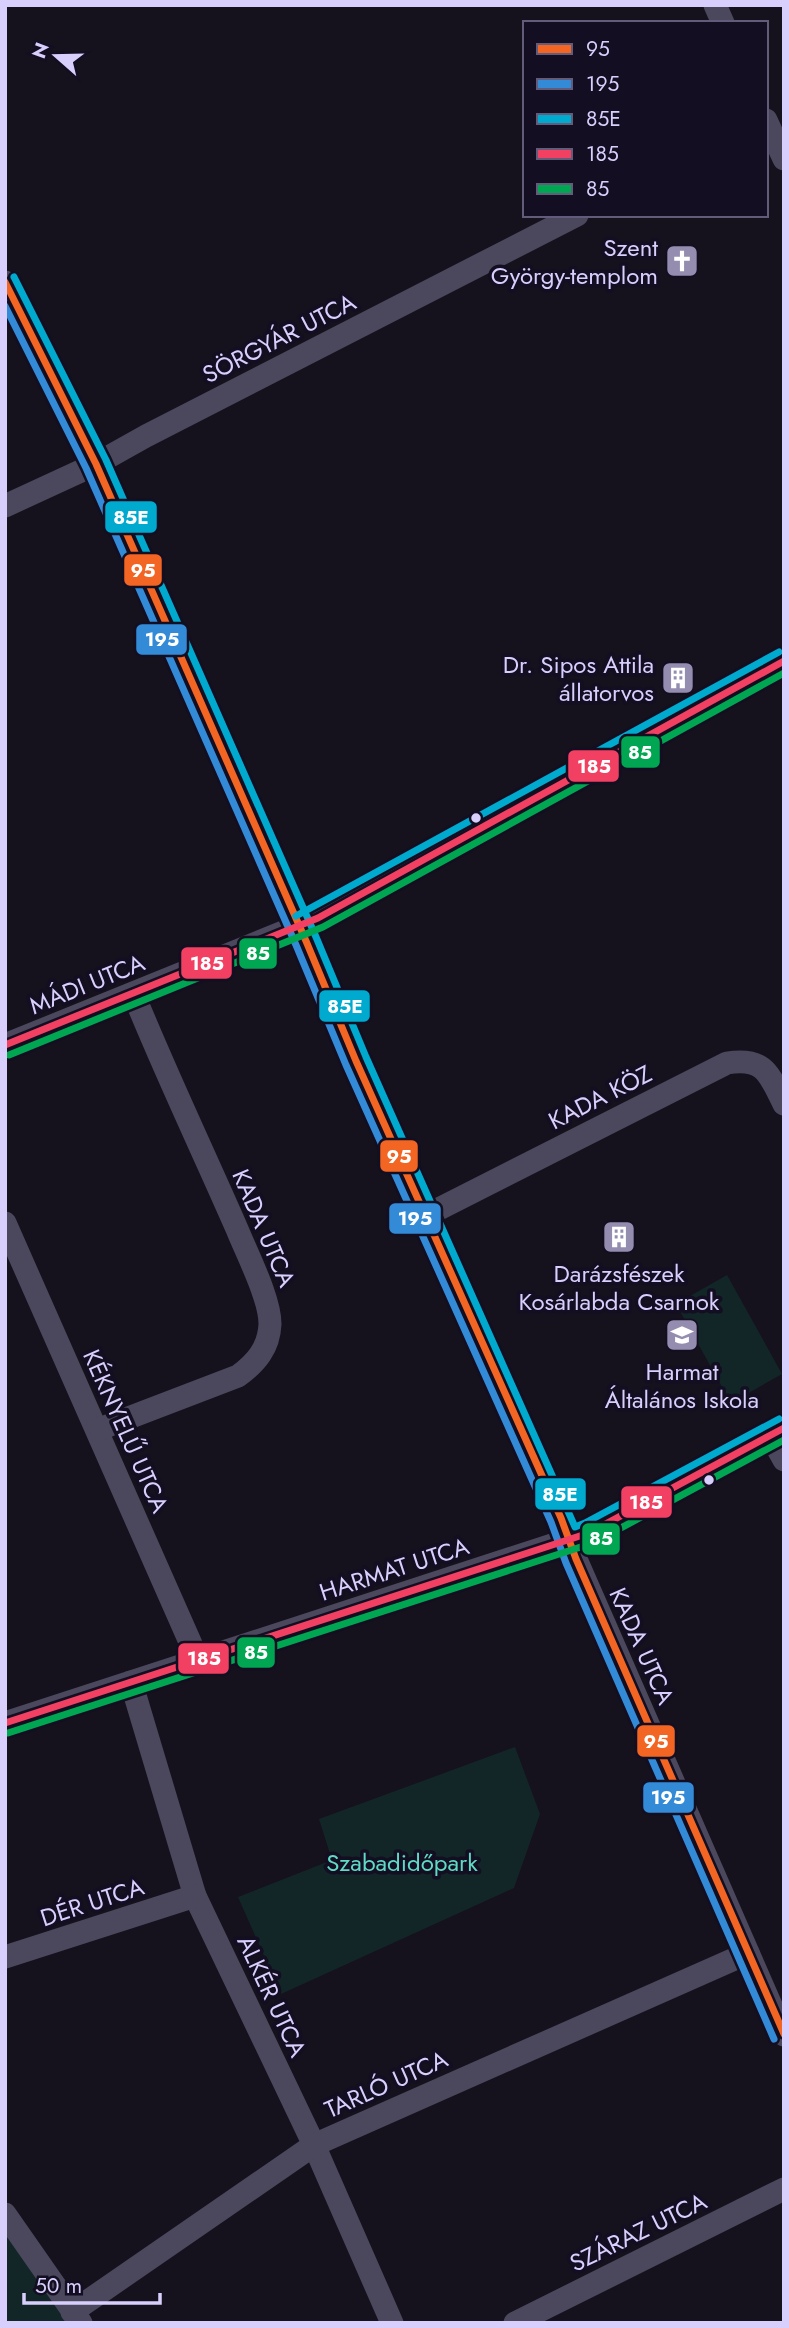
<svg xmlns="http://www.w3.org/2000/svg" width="789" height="2328" font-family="Jost,sans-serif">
<rect width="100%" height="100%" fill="#15121d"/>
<g fill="#122628">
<polygon points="727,1275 782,1374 731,1403 676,1304"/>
<polygon points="515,1747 540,1814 514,1888 281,1994 238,1897 332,1860 319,1819"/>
<polygon points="5,2231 72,2323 5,2323"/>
</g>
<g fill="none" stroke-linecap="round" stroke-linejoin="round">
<g stroke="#4b485d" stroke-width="23">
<polyline points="715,5 723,23"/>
<polyline points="766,120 784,159"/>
<polyline points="5,282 96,464 306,941 356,1061 561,1518 576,1559 784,2035"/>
<polyline points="5,506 96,464 146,436 577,215"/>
<polyline points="5,1045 318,918 784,661"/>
<path d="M427 1215 727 1063C765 1057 769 1074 784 1104"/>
<polyline points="5,1223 198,1660"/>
<path d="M97 1430 238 1376C256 1363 269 1348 270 1324 270 1298 247 1254 237 1229 203 1151 166 1074 134 995"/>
<polyline points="770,1435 784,1460"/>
<polyline points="131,1682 195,1896 314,2145 392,2323"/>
<polyline points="5,1723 589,1533 784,1428"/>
<polyline points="5,1957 195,1896"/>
<polyline points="5,2214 81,2323"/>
<polyline points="72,2312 314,2145 748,1953"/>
<polyline points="515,2323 784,2189"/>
</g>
<defs>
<polyline id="bus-1" points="5,282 96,464 306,941 356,1061 561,1518 576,1559 784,2034"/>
<polyline id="bus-2" points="5,306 86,468 296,945 346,1065 551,1522 566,1563 774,2039"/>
<g id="bus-3">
<polyline points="14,277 106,460 316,937 366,1057 575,1527 585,1523 779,1419"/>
<polyline points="296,916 779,652"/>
</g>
<g id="bus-4">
<polyline points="5,1045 318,918 784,661"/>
<polyline points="5,1723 589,1533 784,1428"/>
</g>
<g id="bus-5">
<polyline points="9,1055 323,927 784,673"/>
<polyline points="8,1733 593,1543 784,1440"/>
</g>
</defs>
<use href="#bus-1" stroke="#130e21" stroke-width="12"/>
<use href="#bus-2" stroke="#130e21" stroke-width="12"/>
<use href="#bus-3" stroke="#130e21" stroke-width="12"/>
<use href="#bus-4" stroke="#130e21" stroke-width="12"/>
<use href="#bus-5" stroke="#130e21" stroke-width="12"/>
<use href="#bus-1" stroke="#f26522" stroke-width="7"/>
<use href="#bus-2" stroke="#338bd7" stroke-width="7"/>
<use href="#bus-3" stroke="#00a9ce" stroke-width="7"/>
<use href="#bus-4" stroke="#f24062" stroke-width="7"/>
<use href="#bus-5" stroke="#00a651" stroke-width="7"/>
</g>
<defs>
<symbol id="church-square" viewBox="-11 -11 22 22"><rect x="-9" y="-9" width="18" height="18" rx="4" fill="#948daf" stroke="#130e21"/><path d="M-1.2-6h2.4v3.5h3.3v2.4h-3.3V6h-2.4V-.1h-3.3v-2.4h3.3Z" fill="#fff"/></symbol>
<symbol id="building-square" viewBox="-11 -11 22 22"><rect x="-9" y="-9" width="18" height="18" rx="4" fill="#948daf" stroke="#130e21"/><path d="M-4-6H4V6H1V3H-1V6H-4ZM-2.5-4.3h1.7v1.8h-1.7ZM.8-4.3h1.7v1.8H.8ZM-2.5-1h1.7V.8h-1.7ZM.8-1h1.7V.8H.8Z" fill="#fff"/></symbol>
<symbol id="school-square" viewBox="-11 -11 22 22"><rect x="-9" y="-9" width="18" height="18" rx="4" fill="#948daf" stroke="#130e21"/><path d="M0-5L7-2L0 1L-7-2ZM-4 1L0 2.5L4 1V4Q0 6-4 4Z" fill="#fff"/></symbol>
</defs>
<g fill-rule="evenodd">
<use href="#church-square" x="663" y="242" width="38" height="38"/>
<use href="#building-square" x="659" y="659" width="38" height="38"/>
<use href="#building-square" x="600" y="1218" width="38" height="38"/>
<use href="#school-square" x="663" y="1316" width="38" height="38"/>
</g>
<g fill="#d9cffd" stroke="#130e21" stroke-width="2.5">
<circle cx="476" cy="818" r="6"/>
<circle cx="709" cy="1480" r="6"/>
</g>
<g text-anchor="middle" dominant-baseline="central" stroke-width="7" stroke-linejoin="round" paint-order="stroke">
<g font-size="24" fill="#d9cffd" stroke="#130e21" text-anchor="end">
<text x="658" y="247">Szent<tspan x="658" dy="28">György-templom</tspan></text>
<text x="654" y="664">Dr. Sipos Attila<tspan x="654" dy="28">állatorvos</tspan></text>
<text x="619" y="1273" text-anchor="middle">Darázsfészek<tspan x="619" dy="28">Kosárlabda Csarnok</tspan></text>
<text x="682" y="1371" text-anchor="middle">Harmat<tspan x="682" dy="28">Általános Iskola</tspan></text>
</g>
<g font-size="24" fill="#d9cffd" stroke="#130e21">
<text transform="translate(279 338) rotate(-27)">SÖRGYÁR UTCA</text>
<text transform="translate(87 984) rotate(-22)">MÁDI UTCA</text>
<text transform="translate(600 1097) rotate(-27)">KADA KÖZ</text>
<text transform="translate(264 1228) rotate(67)">KADA UTCA</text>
<text transform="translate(126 1431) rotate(66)">KÉKNYELŰ UTCA</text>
<text transform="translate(394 1569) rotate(-18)">HARMAT UTCA</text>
<text transform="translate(642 1646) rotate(66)">KADA UTCA</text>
<text transform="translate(92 1902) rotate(-18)">DÉR UTCA</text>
<text transform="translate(272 1996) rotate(65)">ALKÉR UTCA</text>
<text transform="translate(386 2084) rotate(-24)">TARLÓ UTCA</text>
<text transform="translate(638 2232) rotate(-26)">SZÁRAZ UTCA</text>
</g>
<g font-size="24" fill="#5fdac6" stroke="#130e21">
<text x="402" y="1862">Szabadidőpark</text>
</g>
</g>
<g stroke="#130e21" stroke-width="2.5">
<rect x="104" y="500" width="54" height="34" rx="7" fill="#00a9ce"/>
<rect x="123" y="553" width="40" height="34" rx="7" fill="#f26522"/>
<rect x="135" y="623" width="53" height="33" rx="7" fill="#338bd7"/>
<rect x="620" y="735" width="41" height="34" rx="7" fill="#00a651"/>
<rect x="567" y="749" width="53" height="34" rx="7" fill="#f24062"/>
<rect x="238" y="937" width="40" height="33" rx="7" fill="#00a651"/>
<rect x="180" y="946" width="53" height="34" rx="7" fill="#f24062"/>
<rect x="318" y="989" width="53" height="34" rx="7" fill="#00a9ce"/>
<rect x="379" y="1139" width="40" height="34" rx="7" fill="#f26522"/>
<rect x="388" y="1202" width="54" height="33" rx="7" fill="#338bd7"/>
<rect x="534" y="1477" width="53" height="34" rx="7" fill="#00a9ce"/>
<rect x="620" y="1485" width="53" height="34" rx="7" fill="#f24062"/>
<rect x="581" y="1522" width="40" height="34" rx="7" fill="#00a651"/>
<rect x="236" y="1636" width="40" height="33" rx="7" fill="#00a651"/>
<rect x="177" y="1642" width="53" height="33" rx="7" fill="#f24062"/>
<rect x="636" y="1724" width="40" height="34" rx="7" fill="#f26522"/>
<rect x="642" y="1781" width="53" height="33" rx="7" fill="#338bd7"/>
</g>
<g font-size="19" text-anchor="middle" font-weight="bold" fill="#fff">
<text x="131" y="524">85E</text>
<text x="143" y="577">95</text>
<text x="162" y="646">195</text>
<text x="640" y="759">85</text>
<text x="594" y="773">185</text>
<text x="258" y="960">85</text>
<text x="207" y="970">185</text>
<text x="345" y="1013">85E</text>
<text x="399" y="1163">95</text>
<text x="415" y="1225">195</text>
<text x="560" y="1501">85E</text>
<text x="646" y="1509">185</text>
<text x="601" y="1545">85</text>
<text x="256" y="1659">85</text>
<text x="204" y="1665">185</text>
<text x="656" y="1748">95</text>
<text x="668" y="1804">195</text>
</g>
<rect width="789" height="2328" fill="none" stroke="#d9cffd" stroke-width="14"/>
<rect x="523" y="21" width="245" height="196" fill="#130e21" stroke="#625b79" stroke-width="2"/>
<rect x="537" y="44" width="35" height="10" fill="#f26522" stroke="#625b79" stroke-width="2"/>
<text x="586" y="56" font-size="21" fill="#d9cffd">95</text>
<rect x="537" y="79" width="35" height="10" fill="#338bd7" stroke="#625b79" stroke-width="2"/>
<text x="586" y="91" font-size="21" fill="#d9cffd">195</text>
<rect x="537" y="114" width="35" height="10" fill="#00a9ce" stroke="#625b79" stroke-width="2"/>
<text x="586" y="126" font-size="21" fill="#d9cffd">85E</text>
<rect x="537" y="149" width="35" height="10" fill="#f24062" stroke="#625b79" stroke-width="2"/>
<text x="586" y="161" font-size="21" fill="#d9cffd">185</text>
<rect x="537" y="184" width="35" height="10" fill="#00a651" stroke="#625b79" stroke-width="2"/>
<text x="586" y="196" font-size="21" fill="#d9cffd">85</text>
<g transform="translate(56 56) rotate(290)" stroke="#130e21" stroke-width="5" paint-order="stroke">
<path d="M0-5L12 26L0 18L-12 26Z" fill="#d9cffd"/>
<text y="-10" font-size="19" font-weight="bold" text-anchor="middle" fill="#d9cffd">N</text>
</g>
<path d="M24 2293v10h136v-10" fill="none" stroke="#d9cffd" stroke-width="3.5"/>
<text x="35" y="2293" font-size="21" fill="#d9cffd" stroke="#130e21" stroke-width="5" paint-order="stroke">50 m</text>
</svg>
